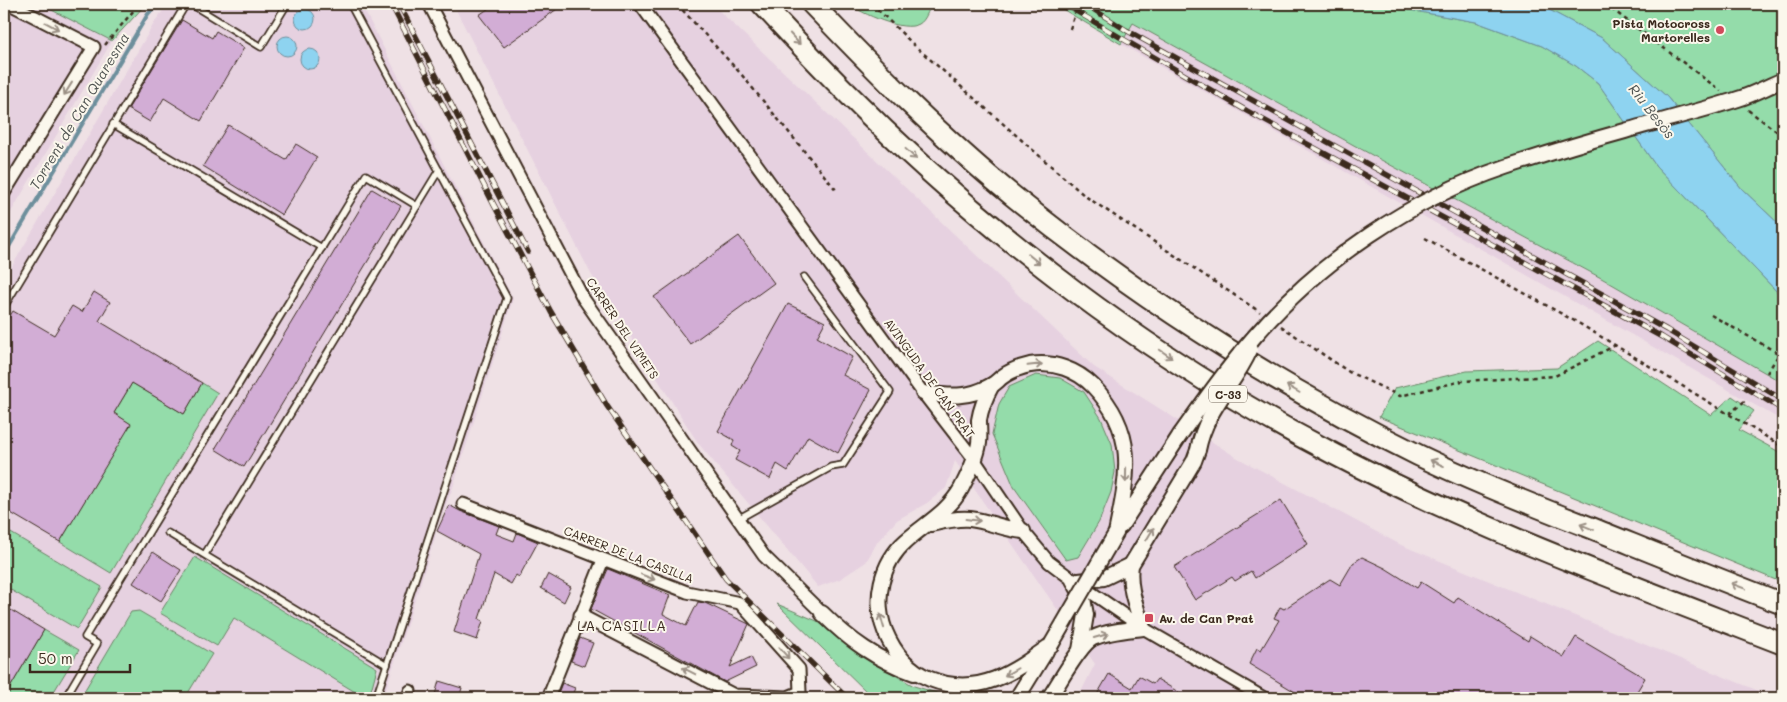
<svg xmlns="http://www.w3.org/2000/svg" width="1787" height="702" font-family="Mali,sans-serif">
<rect width="100%" height="100%" fill="#efe1e5"/>
<filter id="ink" filterUnits="userSpaceOnUse"><feTurbulence type="fractalNoise" baseFrequency=".02" numOctaves="2"/><feDisplacementMap in="SourceGraphic" scale="10" xChannelSelector="R" yChannelSelector="G"/><feConvolveMatrix kernelMatrix="1 2 1 2 8 2 1 2 1" color-interpolation-filters="sRGB"/></filter>
<g filter="url(#ink)">
<g fill="#e6d1e0">
<polygon points="4,4 40,4 112,41 4,224"/>
<polygon points="168,4 361,4 513,299 453,487 436,530 435,538 383,698 4,698 4,280 156,20"/>
<polygon points="453,4 712,4 1094,367 1236,457 1401,545 1776,698 1078,698 1095,664 955,461 946,488 927,503 897,520 878,541 866,562 840,579 818,587 698,443 591,274"/>
<polygon points="1133,22 1370,154 1603,279 1780,381 1783,383 1783,421 1121,44"/>
</g>
<g fill="#94dcaa" stroke="#688364">
<polygon points="40,4 146,4 112,41"/>
<path d="M848 4H931C928 11 926 20 919 24 903 33 862 13 848 4Z"/>
<polygon points="1054,4 1376,4 1476,22 1542,46 1576,66 1598,83 1656,166 1783,298 1783,383 1603,279 1370,154 1133,23 1121,44"/>
<polygon points="1538,4 1783,4 1783,228 1742,189 1667,97 1602,38"/>
<polygon points="1598,341 1711,415 1732,396 1754,411 1739,430 1783,454 1783,583 1379,417 1395,388 1467,371 1557,368"/>
<polygon points="1036,375 1060,378 1084,392 1101,418 1112,444 1115,472 1111,492 1099,522 1078,557 1066,560 1014,487 992,434 999,404 1009,387"/>
<polygon points="132,383 184,414 202,383 218,393 111,573 60,542 130,424 114,413"/>
<polygon points="4,529 102,587 77,629 4,586"/>
<polygon points="195,557 377,668 369,698 365,698 234,618 217,646 160,613"/>
<polygon points="777,604 817,621 862,656 914,686 947,696 970,698 995,695 993,698 873,698"/>
<polygon points="139,611 212,654 185,698 80,698 131,612"/>
<polygon points="44,630 79,650 50,698 4,698"/>
</g>
<g fill="#8ed3f0" stroke="#6d8f9c">
<polygon points="1376,4 1538,4 1602,38 1667,97 1742,189 1783,228 1783,298 1656,166 1598,83 1576,66 1542,46 1476,22"/>
<circle cx="305" cy="19" r="10"/>
<circle cx="287" cy="46" r="10"/>
<circle cx="310" cy="59" r="10"/>
</g>
<g fill="none" stroke-linecap="round" stroke-linejoin="round">
<polyline stroke="#6d8f9c" stroke-width="4" points="4,255 148,14 157,4"/>
</g>
<g fill="#d2add5" stroke="#3b2a1e">
<polygon points="495,4 564,4 504,47 479,15"/>
<polygon points="182,20 212,38 216,31 244,48 201,121 164,98 150,122 128,109"/>
<polygon points="228,125 286,160 296,144 317,157 282,215 203,166"/>
<polygon points="372,189 401,206 244,467 215,449"/>
<polygon points="739,236 774,283 690,344 654,297"/>
<polygon points="94,292 110,302 99,321 202,383 184,414 132,383 114,413 131,424 60,542 4,509 4,325 13,311 54,335 72,306 82,312"/>
<polygon points="788,304 825,322 817,337 852,357 843,375 871,390 838,453 808,436 788,471 777,464 770,479 735,460 740,451 732,446 734,440 718,431"/>
<polygon points="1281,500 1308,544 1255,578 1251,571 1235,581 1232,577 1195,600 1174,567"/>
<polygon points="449,505 460,511 499,526 496,534 514,541 517,533 538,542 519,577 516,575 511,584 494,574 479,619 483,621 477,640 454,632 479,554 437,531"/>
<polygon points="153,552 181,570 161,601 133,583"/>
<polygon points="1362,557 1385,568 1417,588 1421,582 1454,603 1458,597 1528,641 1530,636 1564,657 1576,637 1645,678 1633,698 1305,698 1249,664 1257,648 1261,650 1279,620 1274,618 1280,607 1284,609 1330,579 1340,585 1353,563"/>
<polygon points="608,569 670,595 663,614 686,626 698,602 705,603 749,624 730,667 751,657 756,667 725,682 591,609"/>
<polygon points="548,574 571,587 564,602 541,588"/>
<polygon points="4,606 44,630 4,698"/>
<polygon points="580,638 593,643 584,666 571,661"/>
<polygon points="1109,674 1132,688 1139,676 1153,684 1157,679 1188,698 1095,698"/>
<polygon points="439,681 462,688 459,698 434,698"/>
<polygon points="562,683 575,688 571,698 558,693"/>
</g>
<g fill="none" stroke-linecap="round" stroke-linejoin="round">
<defs>
<g id="service">
<polyline points="191,4 261,47 287,4"/>
<polyline points="350,4 507,298 376,698"/>
<polyline points="113,124 322,248"/>
<polyline points="4,307 186,4"/>
<polyline points="738,519 831,467 843,465 890,392 804,277"/>
<polyline points="168,533 387,665"/>
<polyline points="205,554 439,170"/>
<polyline points="65,698 97,644 85,637 366,175 417,206"/>
</g>
<g id="minor">
<polyline points="429,4 583,298 764,556 822,613"/>
<polyline points="640,4 923,393 974,459 1023,531 1049,562 1073,580 1143,628 1264,698"/>
<polyline points="4,193 94,47 10,4"/>
<polyline points="463,504 687,592 740,603 799,669 800,692 788,697 734,695 580,615"/>
<polyline points="408,698 410,691"/>
<polyline points="548,698 603,560"/>
</g>
<g id="tertiary">
<path d="M992 385C986 396 981 407 979 420 979 428 980 436 979 443 977 458 968 475 961 489 948 512 925 524 906 541 881 563 873 600 885 631 894 653 908 670 930 679 978 698 1014 672 1051 645"/>
<path d="M923 393C947 396 968 399 990 386 995 384 998 380 1002 377 1010 371 1021 367 1030 365 1054 361 1077 370 1093 386 1138 433 1128 475 1116 533"/>
<path d="M931 524C944 521 956 518 970 519 988 521 1003 529 1023 531"/>
<polyline points="1121,526 1180,435"/>
<polyline points="1073,580 1083,598 1086,615 1080,650"/>
<polyline points="1079,581 1104,578 1131,565"/>
<path d="M822 613C849 640 877 660 914 673"/>
<polyline points="1017,698 1046,651"/>
<path d="M1049 698C1058 685 1080 644 1093 638 1108 631 1127 630 1143 628 1136 606 1128 587 1131 565L1194 461 1198 450"/>
</g>
<g id="motorway">
<path d="M762 4C788 32 815 61 842 88 985 233 1151 359 1332 453 1477 529 1631 585 1783 644"/>
<path d="M812 4C876 71 942 138 1013 196 1138 297 1274 384 1418 455 1474 482 1532 505 1589 527 1654 553 1718 579 1783 604"/>
</g>
</defs>
<use href="#service" stroke="#3b2a1e" stroke-width="9"/>
<use href="#minor" stroke="#3b2a1e" stroke-width="15"/>
<use href="#tertiary" stroke="#3b2a1e" stroke-width="18"/>
<use href="#motorway" stroke="#3b2a1e" stroke-width="24"/>
<g stroke="#3b2a1e" stroke-width="2.5" stroke-dasharray="4 4" stroke-linecap="butt">
<polyline points="677,4 741,74 837,191"/>
<polyline points="872,4 915,46 1085,196 1260,312"/>
<polyline points="1605,4 1721,91"/>
<polyline points="1070,29 1078,4"/>
<polyline points="105,45 139,4"/>
<polyline points="1748,110 1783,136"/>
<polyline points="1425,238 1580,324 1783,447"/>
<polyline points="1711,315 1783,356"/>
<polyline points="1281,326 1349,372 1400,396 1462,381 1555,376 1616,345"/>
<polyline points="1767,373 1779,354"/>
<polyline points="1729,414 1746,400"/>
</g>
<use href="#service" stroke="#fbf7ec" stroke-width="5.5"/>
<use href="#minor" stroke="#fbf7ec" stroke-width="11"/>
<use href="#tertiary" stroke="#fbf7ec" stroke-width="14"/>
<use href="#motorway" stroke="#fbf7ec" stroke-width="20"/>
<defs>
<g id="rail">
<polyline points="391,4 494,205 551,312 607,406 726,579 847,698"/>
<polyline points="399,4 528,252"/>
<polyline points="1064,4 1123,39 1247,111 1662,337 1783,410"/>
<polyline points="1085,4 1126,30 1667,330 1783,400"/>
</g>
</defs>
<use href="#rail" stroke="#3b2a1e" stroke-width="5.5"/>
<use href="#rail" stroke="#fbf7ec" stroke-width="4" stroke-dasharray="11" stroke-linecap="butt"/>
<defs>
<g id="tertiary-bridge">
<path d="M1180 435C1204 401 1228 367 1255 336 1321 260 1411 199 1506 167 1546 154 1585 142 1625 131 1663 120 1701 111 1738 99 1754 94 1768 86 1783 80"/>
<path d="M1198 450C1206 409 1233 387 1250 350"/>
<polyline points="1051,645 1116,533"/>
</g>
</defs>
<use href="#tertiary-bridge" stroke="#3b2a1e" stroke-width="18" stroke-linecap="butt"/>
<use href="#tertiary-bridge" stroke="#fbf7ec" stroke-width="14"/>
</g>
<defs><path id="oneway-shaft" d="M-6 0H5M1.5-3L5.5 0L1.5 3" fill="none" stroke-width="1.6" stroke-linecap="round" stroke-linejoin="round" transform="scale(1.25)"/></defs>
<g stroke="#9b9085">
<use href="#oneway-shaft" transform="translate(52 26) rotate(28)"/>
<use href="#oneway-shaft" transform="translate(795 39) rotate(47)"/>
<use href="#oneway-shaft" transform="translate(68 89) rotate(122)"/>
<use href="#oneway-shaft" transform="translate(911 154) rotate(43)"/>
<use href="#oneway-shaft" transform="translate(1034 259) rotate(39)"/>
<use href="#oneway-shaft" transform="translate(1166 354) rotate(35)"/>
<use href="#oneway-shaft" transform="translate(1035 365) rotate(-6)"/>
<use href="#oneway-shaft" transform="translate(1293 389) rotate(-150)"/>
<use href="#oneway-shaft" transform="translate(1437 463) rotate(-156)"/>
<use href="#oneway-shaft" transform="translate(1126 475) rotate(91)"/>
<use href="#oneway-shaft" transform="translate(973 520) rotate(7)"/>
<use href="#oneway-shaft" transform="translate(1587 527) rotate(-158)"/>
<use href="#oneway-shaft" transform="translate(1150 534) rotate(-59)"/>
<use href="#oneway-shaft" transform="translate(648 577) rotate(21)"/>
<use href="#oneway-shaft" transform="translate(1738 586) rotate(-159)"/>
<use href="#oneway-shaft" transform="translate(882 621) rotate(-106)"/>
<use href="#oneway-shaft" transform="translate(1101 636) rotate(-16)"/>
<use href="#oneway-shaft" transform="translate(784 653) rotate(49)"/>
<use href="#oneway-shaft" transform="translate(689 671) rotate(-153)"/>
<use href="#oneway-shaft" transform="translate(1011 672) rotate(150)"/>
</g>
</g>
<g fill="#d1495b" stroke="#fbf7ec" stroke-width="2">
<circle cx="1720" cy="30" r="5"/>
<rect x="1144" y="613" width="10" height="10" rx="2.5"/>
</g>
<g text-anchor="middle" dominant-baseline="central" stroke-width="4" stroke-linejoin="round" paint-order="stroke">
<rect fill="#fbf7ec" stroke="#75685c" stroke-width="1" x="1209" y="385.5" width="38" height="17" rx="4"/>
<g font-size="11" font-weight="bold" fill="#3b2a1e">
<text x="1228" y="394">C-33</text>
</g>
<g font-size="12" font-weight="bold" fill="#3b2a1e" stroke="#fbf7ec" text-anchor="end">
<text x="1710" y="23">Pista Motocross<tspan x="1710" dy="14">Martorelles</tspan></text>
<text x="1159" y="618" text-anchor="start">Av. de Can Prat</text>
</g>
<g font-size="12" fill="#3b2a1e" stroke="#fbf7ec">
<text transform="translate(623 328) rotate(56)">CARRER DEL VIMETS</text>
<text transform="translate(930 378) rotate(54)">AVINGUDA DE CAN PRAT</text>
<text transform="translate(629 554) rotate(21)">CARRER DE LA CASILLA</text>
</g>
<g font-size="14" font-style="italic" fill="#505452" stroke="#fbf7ec">
<text transform="translate(79 111) rotate(-59)">Torrent de Can Quaresma</text>
<text transform="translate(1652 111) rotate(52)">Riu Besòs</text>
</g>
<g font-size="14" letter-spacing="1" fill="#3b2a1e" stroke="#fbf7ec">
<text x="622" y="625">LA CASILLA</text>
</g>
</g>
<rect width="1787" height="702" fill="none" stroke="#fbf7ec" stroke-width="20"/>
<rect x="10" y="10" width="1767" height="682" fill="none" stroke="#3b2a1e" stroke-width="2" filter="url(#ink)"/>
<path d="M30 664v8h100v-8" fill="none" stroke="#3b2a1e" stroke-width="2.5"/>
<text x="38" y="664" font-size="15" fill="#3b2a1e" stroke="#fbf7ec" stroke-width="4" paint-order="stroke">50 m</text>
</svg>
